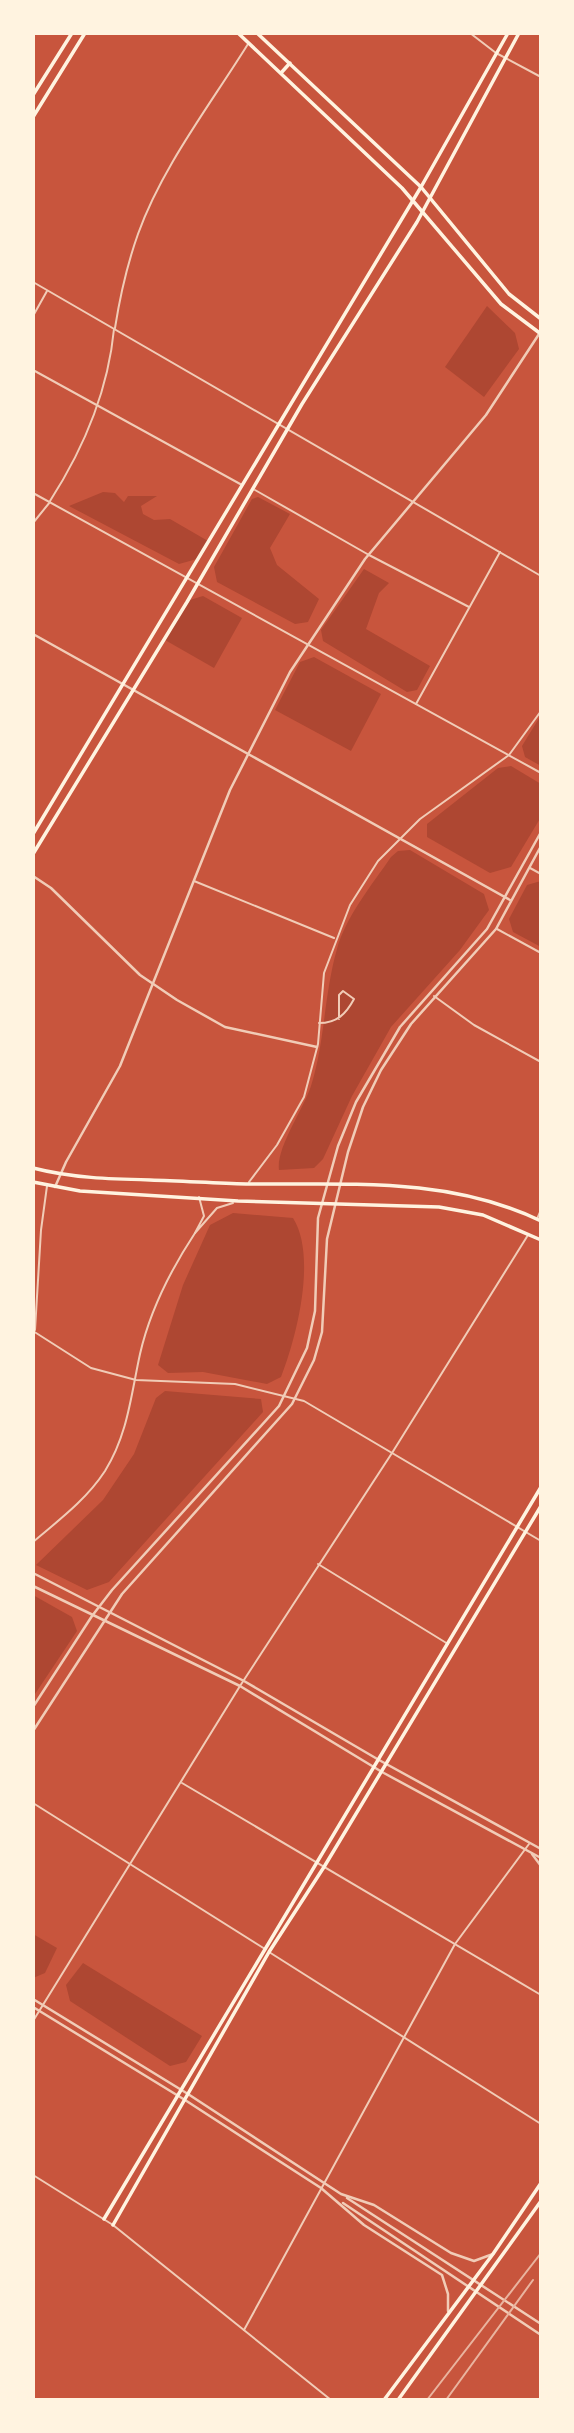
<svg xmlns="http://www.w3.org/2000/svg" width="574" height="2433" font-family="Figtree,sans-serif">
<rect width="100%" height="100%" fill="#c8553d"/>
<g fill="#ae4732">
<polygon points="487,306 515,333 519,349 484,397 445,367"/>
<polygon points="103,492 115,493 124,502 128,496 157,496 141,506 143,514 154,520 170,519 208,541 197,559 179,564 69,506"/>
<polygon points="258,497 290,514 270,548 277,565 319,599 308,622 295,624 217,582 214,567 252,499"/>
<polygon points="364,569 389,583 379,593 366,629 430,666 417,690 407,692 323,641 321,630"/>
<polygon points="203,596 242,618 214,668 165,640 190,600"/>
<polygon points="314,657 381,694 351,751 275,710 300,662"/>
<polygon points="541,715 541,766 525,757 522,746"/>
<polygon points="511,766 541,784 541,817 511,867 490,873 427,837 427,824 498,768"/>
<path d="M410 850 484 894 489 910 460 950 391 1027 352 1096 323 1159 314 1168 279 1170C276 1148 303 1110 311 1086 325 1042 324 994 337 949 346 916 372 885 391 857L398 851Z"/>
<polygon points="541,881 541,947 513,932 509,919 527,885"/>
<path d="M233 1213 293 1218C317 1256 297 1336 281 1377L267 1384 203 1372 168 1373 158 1365 183 1285 210 1225Z"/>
<polygon points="165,1391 261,1399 263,1412 109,1582 87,1590 36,1565 103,1500 134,1454 156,1398"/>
<polygon points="33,1595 72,1617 77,1631 33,1697"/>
<polygon points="33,1934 57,1948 45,1973 33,1978"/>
<polygon points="83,1963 202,2036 186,2062 170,2066 70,2001 66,1985"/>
</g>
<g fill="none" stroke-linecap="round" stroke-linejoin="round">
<g stroke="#f1ccb7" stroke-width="2">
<polyline points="33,370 242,485"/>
<path d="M50 501C84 448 108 392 114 329"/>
</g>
<g stroke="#f1ccb7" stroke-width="2">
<polyline points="470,33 496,53 541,77"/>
<polyline points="33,282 541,576"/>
<polyline points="33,316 47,291"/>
<path d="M115 328C120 296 127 265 138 234 162 167 210 105 248 44"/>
<polyline points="255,490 369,555 469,607"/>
<polyline points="33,493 541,773"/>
<polyline points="33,523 50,502"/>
<polyline points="416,704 500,552"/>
<polyline points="530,868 541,874"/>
<polyline points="194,881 334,938"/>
<polyline points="497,929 541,953"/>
<polyline points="434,996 474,1025 541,1062"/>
<path d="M319 1023C337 1023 346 1014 354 999L343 991 339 995V1019"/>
<polyline points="249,1182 277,1145 304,1097 318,1044 324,973 350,905 378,861 420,819 509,755 541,711"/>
<polyline points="199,1197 204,1216 195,1233 217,1208 233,1203"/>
<polyline points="537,1219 541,1210"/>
<polyline points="35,1330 41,1230 47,1186"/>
<polyline points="33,1331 91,1368 136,1380 235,1384 304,1401 541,1541"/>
<path d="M33 1542C59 1520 86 1500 105 1471 128 1434 131 1395 140 1354 150 1310 170 1271 195 1233"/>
<polyline points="318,1564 448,1644"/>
<polyline points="182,1783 541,1995"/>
<polyline points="33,1803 265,1949"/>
<polyline points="269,1952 541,2124"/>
<polyline points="33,2021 240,1686 392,1453 528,1235"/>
<polyline points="33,2175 113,2225 331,2400"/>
<polyline points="244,2330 455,1944 529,1844"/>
</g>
<g stroke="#f1ccb7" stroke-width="2.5">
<polyline points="33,634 510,900"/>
<polyline points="33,876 51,888 140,975 177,1000 225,1027 317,1047"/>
<polyline points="55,1187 66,1162 120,1066 230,790 290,672 365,559 486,415 541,331"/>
<polyline points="33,1573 244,1681 379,1760 541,1849"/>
<polyline points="33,1586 240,1686 382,1772 541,1858"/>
<polyline points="33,1707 92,1616 112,1590 279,1406 307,1348 315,1311 318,1218 338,1146 356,1102 400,1027 487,929 541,832"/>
<polyline points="33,1731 122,1594 292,1404 314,1360 322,1332 327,1239 348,1152 363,1107 381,1070 411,1024 496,929 541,846"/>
<polyline points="532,1854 541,1866"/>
<polyline points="33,1999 188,2094 341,2194 374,2205 451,2253 474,2261 493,2254"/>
<polyline points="33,2007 185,2100 321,2188 364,2225 442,2275 448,2294 448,2311"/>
<polyline points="347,2198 541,2324"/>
<polyline points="343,2203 541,2335"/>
</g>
<g stroke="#fff3e0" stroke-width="3.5">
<polyline points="238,33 402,188 501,304 541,334"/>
<polyline points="257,33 421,187 509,294 541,319"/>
<polyline points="281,73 290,63"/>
<polyline points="33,834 421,187 508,33"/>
<polyline points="33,854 187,602 302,404 417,222 519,33"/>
<polyline points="104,2219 541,1487"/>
<polyline points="113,2225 269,1952 324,1867 541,1506"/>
</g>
<g stroke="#fff3e0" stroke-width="3.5">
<path d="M33 1168C72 1178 110 1179 150 1180 182 1181 214 1183 246 1184 347 1185 447 1176 541 1221"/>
<polyline points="33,1182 80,1191 238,1201 439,1207 483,1215 541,1240"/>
<polyline points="384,2400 493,2254 541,2183"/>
<polyline points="398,2400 541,2201"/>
</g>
<g stroke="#fff3e0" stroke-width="3.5">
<polyline points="33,95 72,33"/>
<polyline points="33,117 85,33"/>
</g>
<g stroke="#e9b49f" stroke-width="2">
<polyline points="427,2400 541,2253"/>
<polyline points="446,2400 533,2280"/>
</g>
</g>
<rect width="574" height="2433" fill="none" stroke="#fff3e0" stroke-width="70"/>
</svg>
